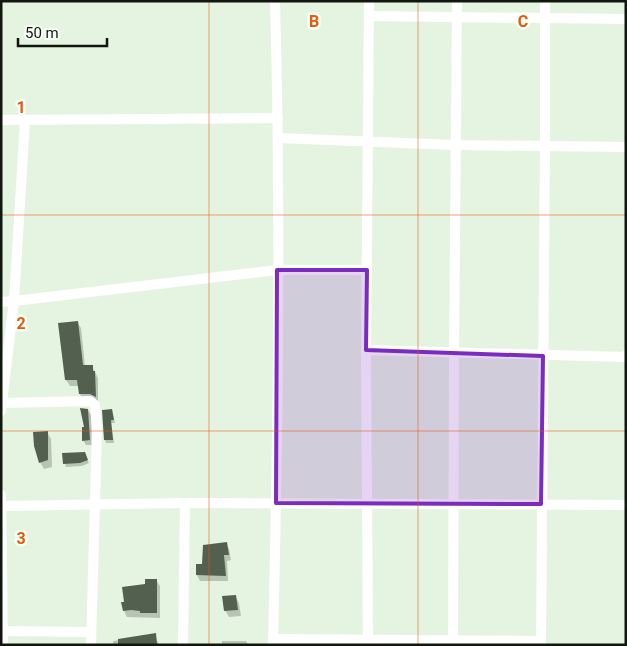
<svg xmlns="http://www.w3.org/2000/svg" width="627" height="646" font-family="Roboto,sans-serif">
<rect width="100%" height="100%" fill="#e5f4e0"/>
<g fill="#0003">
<polygon points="77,322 81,328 85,366 92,366 98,378 98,402 83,400 80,394 79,386 70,386 66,380"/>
<polygon points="88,410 91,415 92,445 86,445 83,440"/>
<polygon points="112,410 115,423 111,423 114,443 106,443 105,440"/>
<polygon points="47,432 51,439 52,467 44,469 40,462"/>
<polygon points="63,455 86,456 89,463 82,466 66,467"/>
<polygon points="226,544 229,549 231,560 227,561 228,581 200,581 197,575 197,565 203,566"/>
<polygon points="156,580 160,586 160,618 127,617 124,611 146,585"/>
<polygon points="235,596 239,603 241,616 229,617 225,610"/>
<polygon points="155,635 159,645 113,645 113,641"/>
<polygon points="222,641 246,641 248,645 222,645"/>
</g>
<g fill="#53604f">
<polygon points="78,321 83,365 93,365 93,371 95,371 96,397 90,394 79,394 77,380 65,380 58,323"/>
<polygon points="80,408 88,409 90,440 82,441 82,427 84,427"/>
<polygon points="112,409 114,420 111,420 113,440 104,440 102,410"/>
<polygon points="48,431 48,460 39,463 34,446 33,432"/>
<polygon points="85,452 88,460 80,463 63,464 62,453"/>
<polygon points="227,542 229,555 224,555 226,576 196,575 196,564 202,564 203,545"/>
<polygon points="145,579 157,579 157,613 140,613 140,611 131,610 123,611 121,602 124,602 122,587 145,584"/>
<polygon points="236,595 238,610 224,611 222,596"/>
<polygon points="156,633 157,645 118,645 118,639"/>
</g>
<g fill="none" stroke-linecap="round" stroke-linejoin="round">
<g stroke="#fff" stroke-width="10">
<polyline points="369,16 626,19"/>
<polyline points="1,120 278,118"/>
<polyline points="278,138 455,145 626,147"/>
<polyline points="1,302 14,301 277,270 367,270"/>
<polyline points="366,350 624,357 626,355"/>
<polyline points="2,403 90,401 95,405 97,428 91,645"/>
<polyline points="1,411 14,301 25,120"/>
<polyline points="1,495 3,645"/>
<polyline points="1,506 185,503 626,505"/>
<polyline points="1,631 91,632"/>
<polyline points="273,639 541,641"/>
<polyline points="183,645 185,503"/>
<path d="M273 645C278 430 281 216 275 1"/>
<polyline points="368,645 366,350 369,1"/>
<polyline points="453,645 454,353 457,1"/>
<polyline points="541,645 545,146 545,1"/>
</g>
</g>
<path fill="#7b2cbf" fill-opacity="0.2" stroke="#7b2cbf" stroke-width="4" stroke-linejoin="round" d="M277 270H367L366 350 543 356 541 504 276 503Z"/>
<path fill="none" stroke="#e8590c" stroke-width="1" stroke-opacity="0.55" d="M209 1V645M418 1V645M1 215H626M1 431H626"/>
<g font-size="16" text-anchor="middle" font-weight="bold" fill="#e8590c" stroke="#f8fff6" stroke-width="5" stroke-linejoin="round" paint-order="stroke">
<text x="314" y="27">B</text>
<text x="523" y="27">C</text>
<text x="21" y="113">1</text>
<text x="21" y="329">2</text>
<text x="21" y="544">3</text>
</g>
<rect width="627" height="646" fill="none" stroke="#11160f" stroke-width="5"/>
<path d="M18 38v8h89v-8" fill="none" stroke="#11160f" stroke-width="2.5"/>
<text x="25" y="38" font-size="15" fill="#11160f" stroke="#f8fff6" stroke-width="4" paint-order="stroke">50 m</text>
</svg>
